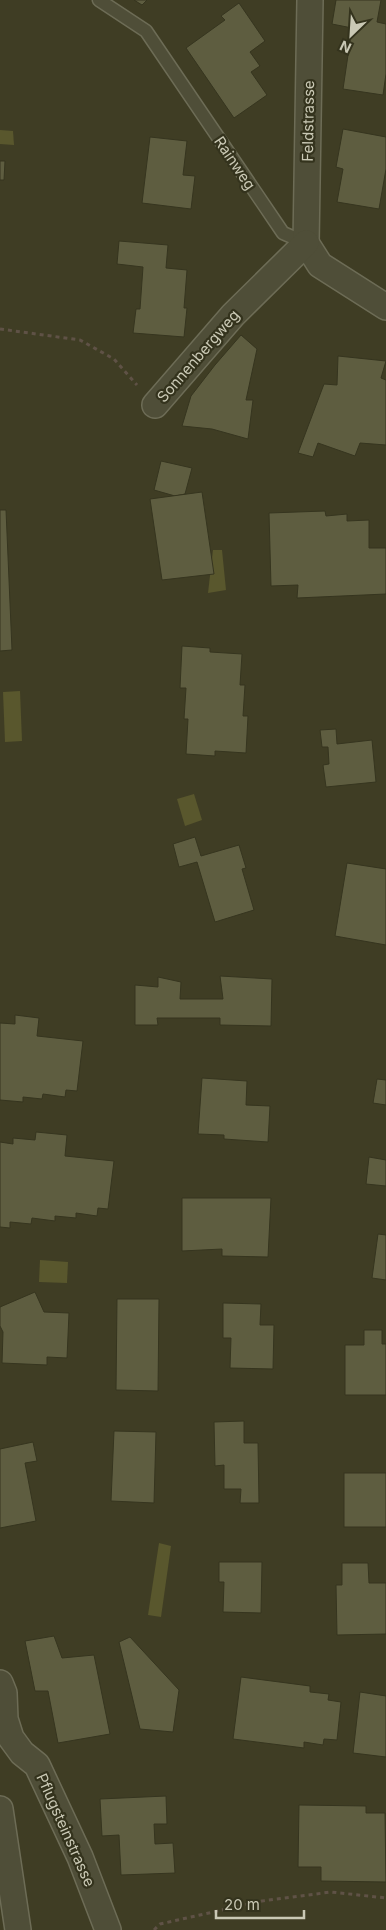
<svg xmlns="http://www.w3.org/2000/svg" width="386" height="1930" font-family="Inter,sans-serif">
<rect width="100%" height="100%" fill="#3f3d24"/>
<g fill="#59572d">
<polygon points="0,130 13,131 14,145 0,144"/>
<polygon points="213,550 222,550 226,590 208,593"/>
<polygon points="20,691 22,741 5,742 3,692"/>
<polygon points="194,794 202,820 185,826 177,799"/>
<polygon points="40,1260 68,1262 67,1283 39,1282"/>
<polygon points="159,1543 171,1546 161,1617 148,1615"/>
</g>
<g fill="#5e5d40" stroke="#36351f">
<polygon points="134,0 147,0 142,5"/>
<polygon points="336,0 381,0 377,22 386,24 386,74 383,95 343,89 352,28 332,24"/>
<polygon points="239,3 265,41 250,52 260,66 251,72 267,95 234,118 186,48 225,20 221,16"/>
<polygon points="343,129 386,137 386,169 379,209 337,202 343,169 336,167"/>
<polygon points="150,137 187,141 183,175 195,176 191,209 142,203"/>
<polygon points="0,161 5,161 4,180 0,180"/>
<polygon points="119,241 168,245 166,268 187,270 184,308 187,308 184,337 133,333 136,309 140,309 143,267 117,264"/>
<polygon points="241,335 257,349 246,400 253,400 248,439 212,429 182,426 191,396 215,365"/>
<polygon points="338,356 386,361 381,378 386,380 386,445 360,443 355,456 318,443 313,457 298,453 324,384 337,385"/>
<polygon points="161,461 192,468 185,494 175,496 154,490"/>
<polygon points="202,492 214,574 162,580 150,499"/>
<polygon points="0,510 6,510 12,650 0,651"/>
<polygon points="325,511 326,516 347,514 347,521 369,520 369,548 386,548 386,594 297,598 298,585 271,586 269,513"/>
<polygon points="182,646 210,648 210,652 242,654 240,685 245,685 243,716 248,716 246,753 215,751 215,756 186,754 188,719 184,719 186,688 180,688"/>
<polygon points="336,729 337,744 372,740 376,782 326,787 323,765 329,764 328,747 322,747 320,730"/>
<polygon points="195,837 201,856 239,845 246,868 242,869 254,910 215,922 197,862 179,867 173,844"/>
<polygon points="347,863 386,869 386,945 335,936"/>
<polygon points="220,976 272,979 271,1026 220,1025 220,1018 157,1018 158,1025 135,1025 135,985 158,987 158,977 181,982 180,999 223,999"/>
<polygon points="15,1015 39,1018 37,1036 83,1041 77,1091 66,1090 65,1097 43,1094 42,1099 23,1097 23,1102 0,1100 0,1023 15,1024"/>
<polygon points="202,1078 247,1081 246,1105 270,1106 268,1142 224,1139 224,1135 198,1134"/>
<polygon points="377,1079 386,1080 386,1105 373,1103"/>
<polygon points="36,1132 67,1135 65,1156 114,1161 108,1209 98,1208 97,1216 76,1213 76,1218 55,1216 55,1221 32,1218 31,1224 10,1222 10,1228 0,1227 0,1142 13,1144 13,1138 35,1140"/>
<polygon points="369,1157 386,1160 386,1186 366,1184"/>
<polygon points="182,1198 271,1198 268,1257 222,1256 222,1249 182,1251"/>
<polygon points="378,1234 386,1235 386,1280 372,1278"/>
<polygon points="35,1292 44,1312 69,1313 67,1358 47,1357 47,1365 2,1363 3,1332 0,1326 0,1307"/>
<polygon points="117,1299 159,1299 158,1391 116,1390"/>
<polygon points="223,1303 261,1304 260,1325 274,1325 273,1369 230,1368 231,1338 223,1338"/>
<polygon points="364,1330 382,1330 382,1344 386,1344 386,1395 345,1395 345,1345 364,1345"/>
<polygon points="244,1421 244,1443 258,1443 259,1503 240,1503 241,1489 224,1489 224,1465 215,1466 214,1422"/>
<polygon points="114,1431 156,1432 154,1503 111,1501"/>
<polygon points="33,1442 37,1461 25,1463 36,1521 0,1528 0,1449"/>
<rect x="344" y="1473" width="42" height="54"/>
<polygon points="219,1562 262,1562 261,1613 223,1612 224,1582 219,1582"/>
<polygon points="342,1563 368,1563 369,1583 386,1583 386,1634 337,1635 336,1585 342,1585"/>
<polygon points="54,1636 62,1658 94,1655 110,1734 58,1743 48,1691 35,1691 25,1641"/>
<polygon points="130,1637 179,1690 173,1732 140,1729 119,1642"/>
<polygon points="241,1677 310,1686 310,1692 329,1694 328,1700 341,1702 337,1740 324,1739 323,1745 304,1742 304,1748 233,1739"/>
<polygon points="360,1692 386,1696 386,1757 353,1753"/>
<polygon points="166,1796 167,1824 154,1824 155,1844 173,1843 175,1873 121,1875 119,1835 102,1836 100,1799"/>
<polygon points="299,1805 366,1806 366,1813 385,1813 386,1882 321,1881 321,1867 298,1867"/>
</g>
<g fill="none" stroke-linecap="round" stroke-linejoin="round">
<defs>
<polyline id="lane" points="99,0 146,31 283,233 306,243"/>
<g id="street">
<polyline points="306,243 310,0"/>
<polyline points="306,243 320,265 386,307"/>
<polyline points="155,405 233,315 306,243"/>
<polyline points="0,1683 4,1693 5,1719 11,1738 22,1753 37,1765 80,1857 108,1930"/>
<polyline points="0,1809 18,1930"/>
</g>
</defs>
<use href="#lane" stroke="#6d6c56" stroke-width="15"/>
<use href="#street" stroke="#6d6c56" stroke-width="28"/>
<g stroke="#5f5246" stroke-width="3" stroke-dasharray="4 4" stroke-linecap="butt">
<polyline points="0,329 80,340 114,359 137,385"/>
<polyline points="154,1930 160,1924 262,1901 331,1892 386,1898"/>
</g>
<use href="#lane" stroke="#4f4e38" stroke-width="12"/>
<use href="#street" stroke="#4f4e38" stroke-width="25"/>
</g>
<g text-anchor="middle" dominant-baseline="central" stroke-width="4.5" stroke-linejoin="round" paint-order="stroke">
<g font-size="15" fill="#cac9b5" stroke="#34331d">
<text transform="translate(308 121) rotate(-89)">Feldstrasse</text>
<text transform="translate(235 163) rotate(56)">Rainweg</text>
<text transform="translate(198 356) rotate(-49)">Sonnenbergweg</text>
<text transform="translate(66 1830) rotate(66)">Pflugsteinstrasse</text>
</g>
</g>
<g transform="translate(351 35) rotate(205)" stroke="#34331d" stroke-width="4" paint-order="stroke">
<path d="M0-4L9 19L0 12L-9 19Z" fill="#cac9b5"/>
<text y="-8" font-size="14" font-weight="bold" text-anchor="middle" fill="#cac9b5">N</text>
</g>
<path d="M216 1910v8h88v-8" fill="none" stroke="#cac9b5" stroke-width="2.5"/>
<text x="224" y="1910" font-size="15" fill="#cac9b5" stroke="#34331d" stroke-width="4" paint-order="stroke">20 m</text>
</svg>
